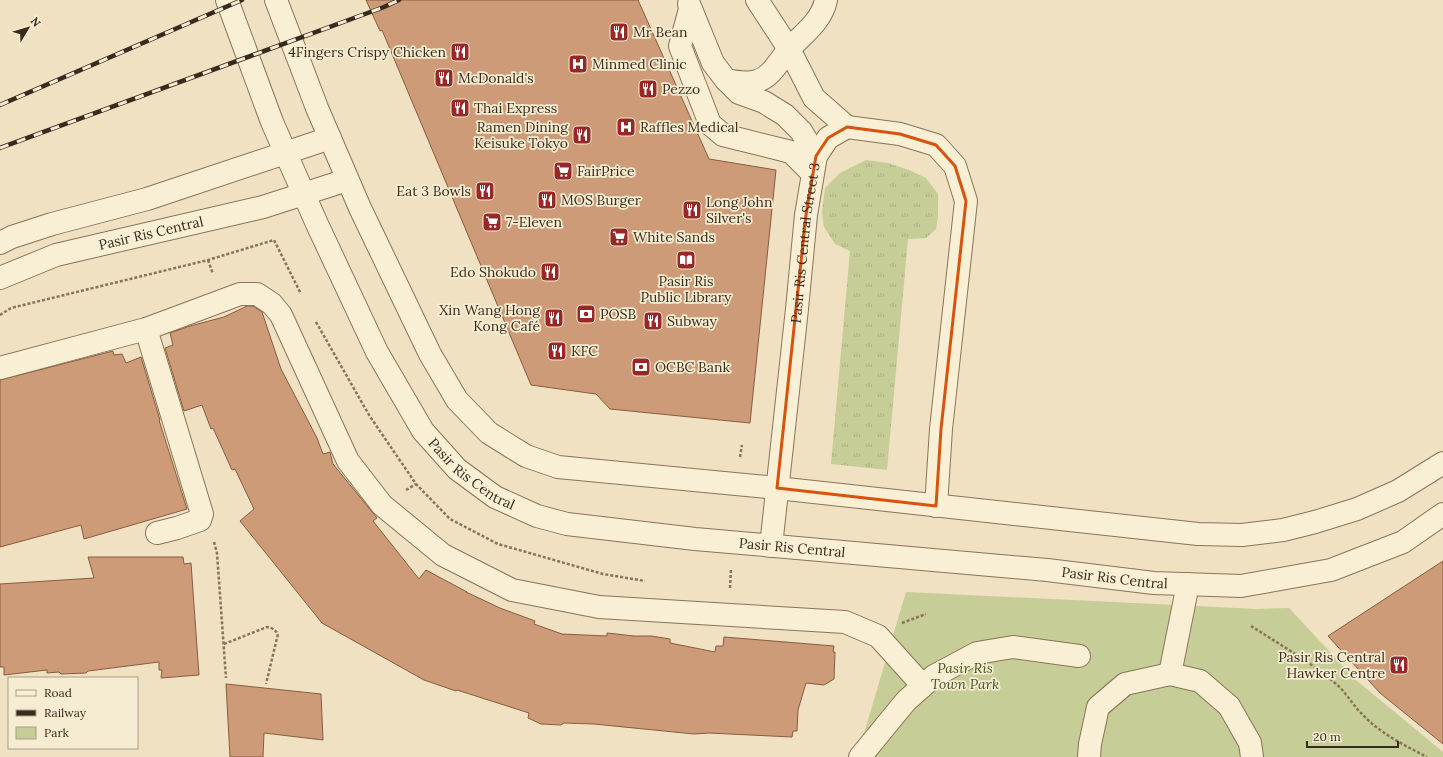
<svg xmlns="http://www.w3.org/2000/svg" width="1443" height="757" font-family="Lora,serif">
<defs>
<pattern id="grass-tufts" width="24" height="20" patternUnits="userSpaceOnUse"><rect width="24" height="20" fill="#c6cd96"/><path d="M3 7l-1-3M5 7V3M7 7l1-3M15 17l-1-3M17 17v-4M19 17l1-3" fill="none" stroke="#abb081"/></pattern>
</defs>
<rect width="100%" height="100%" fill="#efe1c2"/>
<polygon fill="url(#grass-tufts)" points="866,160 888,163 909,170 926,178 938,194 938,217 936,229 926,238 908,239 887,470 831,464 850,251 835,244 824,227 822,212 825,188 840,173"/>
<polygon fill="#c6cd96" points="906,592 1257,609 1289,608 1356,680 1443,752 1443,757 857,757"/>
<g fill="#cd9b77" stroke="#885c3e">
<polygon points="366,0 638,0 709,159 776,170 750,423 610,409 596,394 531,385 382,30 380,31"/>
<polygon points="247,306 253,306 262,312 281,369 317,438 323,454 330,452 333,464 377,518 373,521 419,579 426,570 467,592 466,592 500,608 535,621 534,624 562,634 607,636 607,633 634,636 651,636 670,639 670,643 715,652 716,646 723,646 724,637 834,646 833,652 835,652 834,679 824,685 806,683 798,710 797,731 793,731 792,737 709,733 694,734 594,724 564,723 561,725 541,724 528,718 529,713 457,690 456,691 424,680 322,623 240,521 254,509 235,469 232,470 213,428 211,429 202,405 184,411 165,348 173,345 170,333 190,326 224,317"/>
<polygon points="113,351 114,355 122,354 126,363 141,357 160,420 159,420 187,509 84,539 81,525 0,547 0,380"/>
<polygon points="88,557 183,557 184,564 191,563 199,675 161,678 162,670 159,670 159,662 88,671 86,673 61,674 59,672 47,673 47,670 4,675 4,667 0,667 0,584 94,578"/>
<polygon points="1443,561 1443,744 1380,693 1328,636"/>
<polygon points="226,684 321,694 323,740 264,733 263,757 230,757"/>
</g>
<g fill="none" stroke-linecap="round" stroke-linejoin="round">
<defs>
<g id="minor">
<path id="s1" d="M227 0 272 122 317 224 377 352 423 431 457 469 495 497 537 516 567 524 695 539 1047 570 1154 583 1241 586 1331 570 1403 542 1443 514"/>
<polyline points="276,0 317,108 360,208 430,354 457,400 489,433 526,456 558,467 777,488 1198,534 1242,535 1283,530 1315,522 1357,509 1398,491 1443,463"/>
<polyline points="757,0 789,49 814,98 847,127"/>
<polyline points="689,4 713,63 726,80 739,93 764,102 785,115 801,131 816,156"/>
<polyline points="690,9 680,46 710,124 723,135 791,152 812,173"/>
<path d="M726 80C736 82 747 84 757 81 772 77 780 59 789 49 803 34 822 21 826 0"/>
<polyline points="0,243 12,237 52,224 147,199 330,138"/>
<path id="s2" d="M0 278 56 255 263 207 347 180"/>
<polyline points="146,329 202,514 200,520 177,528 157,533"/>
<polyline points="0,368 146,329 240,294 257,294 272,304 281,315 348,461 382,505 443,555 512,590 599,607 845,622 878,636 923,686"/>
<path id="s3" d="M771 546 797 309 806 215 816 156 828 138 847 127 900 134 936 145 955 166 966 201 941 429 936 506"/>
<polyline points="1170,674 1188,584"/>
<polyline points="860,757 906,701 934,676 977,653 1013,647 1079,656"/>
<polyline points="1089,757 1090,744 1098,707 1125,684 1170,674 1200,681 1229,706 1250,743 1252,757"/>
</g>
</defs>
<use href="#minor" stroke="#897359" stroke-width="24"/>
<g stroke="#897359" stroke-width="2.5" stroke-dasharray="3 2" stroke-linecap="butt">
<polyline points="208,260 213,274"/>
<polyline points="0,315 11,308 208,260 274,240 301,294"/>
<polyline points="316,322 369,415 416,484 450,519 498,544 603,574 645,581"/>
<polyline points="740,457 742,445"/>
<polyline points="406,490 416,484"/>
<polyline points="214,542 217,553 226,678"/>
<polyline points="730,588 731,569"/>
<polyline points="902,623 926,614"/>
<path d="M1251 626C1279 644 1309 661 1335 683 1345 691 1352 704 1361 713 1379 733 1404 745 1427 757"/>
<path d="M224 644 267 627C273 628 275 630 278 634L266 684"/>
</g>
<use href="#minor" stroke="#f9efd5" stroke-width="22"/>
<defs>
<g id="rail">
<polyline points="0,105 242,0"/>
<polyline points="0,148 384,7 399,0"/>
</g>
</defs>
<use href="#rail" stroke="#382a1d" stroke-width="4.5"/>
<use href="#rail" stroke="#f6ecd1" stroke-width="3" stroke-dasharray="9" stroke-linecap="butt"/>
</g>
<path fill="none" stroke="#d6540e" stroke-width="3" stroke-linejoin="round" d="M847 127 900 134 936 145 955 166 966 201 941 429 936 506 777 488 806 215 816 156 828 138Z"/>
<defs>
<symbol id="restaurant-square" viewBox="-11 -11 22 22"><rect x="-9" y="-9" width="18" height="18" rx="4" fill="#982828" stroke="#f6ecd1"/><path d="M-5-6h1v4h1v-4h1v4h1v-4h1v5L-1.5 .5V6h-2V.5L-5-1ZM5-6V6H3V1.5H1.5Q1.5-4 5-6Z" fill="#fff"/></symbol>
<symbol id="hospital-square" viewBox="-11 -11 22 22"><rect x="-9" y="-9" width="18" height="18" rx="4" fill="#982828" stroke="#f6ecd1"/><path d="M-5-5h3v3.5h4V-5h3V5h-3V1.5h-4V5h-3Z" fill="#fff"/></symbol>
<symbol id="supermarket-square" viewBox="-11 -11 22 22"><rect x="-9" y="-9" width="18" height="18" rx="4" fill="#982828" stroke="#f6ecd1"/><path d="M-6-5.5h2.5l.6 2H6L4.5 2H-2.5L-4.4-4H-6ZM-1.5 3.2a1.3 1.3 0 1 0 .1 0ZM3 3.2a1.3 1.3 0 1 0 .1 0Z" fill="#fff"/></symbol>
<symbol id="library-square" viewBox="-11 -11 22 22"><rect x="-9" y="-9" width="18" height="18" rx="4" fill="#982828" stroke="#f6ecd1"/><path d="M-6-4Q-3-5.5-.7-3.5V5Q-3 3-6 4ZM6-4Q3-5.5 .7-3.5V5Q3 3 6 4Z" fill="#fff"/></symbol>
<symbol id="bank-square" viewBox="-11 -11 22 22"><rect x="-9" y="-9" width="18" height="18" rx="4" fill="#982828" stroke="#f6ecd1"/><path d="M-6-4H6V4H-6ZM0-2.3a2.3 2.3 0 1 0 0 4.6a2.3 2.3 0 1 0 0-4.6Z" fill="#fff"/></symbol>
</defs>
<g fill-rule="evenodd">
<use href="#restaurant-square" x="608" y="21" width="22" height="22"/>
<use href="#restaurant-square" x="449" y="41" width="22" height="22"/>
<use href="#hospital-square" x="567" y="53" width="22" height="22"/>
<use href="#restaurant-square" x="433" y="67" width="22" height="22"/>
<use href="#restaurant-square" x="637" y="78" width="22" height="22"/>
<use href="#restaurant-square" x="449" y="97" width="22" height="22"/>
<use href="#hospital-square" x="615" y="116" width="22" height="22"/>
<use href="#restaurant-square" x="571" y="124" width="22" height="22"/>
<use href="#supermarket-square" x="552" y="160" width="22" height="22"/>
<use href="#restaurant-square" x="474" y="180" width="22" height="22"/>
<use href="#restaurant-square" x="536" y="189" width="22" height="22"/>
<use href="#restaurant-square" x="681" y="199" width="22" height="22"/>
<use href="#supermarket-square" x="481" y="211" width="22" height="22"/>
<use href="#supermarket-square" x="608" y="226" width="22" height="22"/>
<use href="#library-square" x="675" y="249" width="22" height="22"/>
<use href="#restaurant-square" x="539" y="261" width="22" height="22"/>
<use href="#bank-square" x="575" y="303" width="22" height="22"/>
<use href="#restaurant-square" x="543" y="307" width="22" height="22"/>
<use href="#restaurant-square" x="642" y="310" width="22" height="22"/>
<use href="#restaurant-square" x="546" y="340" width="22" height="22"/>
<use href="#bank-square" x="630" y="356" width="22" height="22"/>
<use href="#restaurant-square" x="1388" y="654" width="22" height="22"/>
</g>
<g text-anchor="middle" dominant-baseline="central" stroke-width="3.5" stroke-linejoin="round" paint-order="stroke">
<g font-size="14" fill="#382a1d" stroke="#f6ecd1" text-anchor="start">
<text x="633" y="32">Mr Bean</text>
<text x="446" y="52" text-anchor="end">4Fingers Crispy Chicken</text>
<text x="592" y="64">Minmed Clinic</text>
<text x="458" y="78">McDonald's</text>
<text x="662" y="89">Pezzo</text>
<text x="474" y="108">Thai Express</text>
<text x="568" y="127" text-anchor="end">Ramen Dining<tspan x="568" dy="16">Keisuke Tokyo</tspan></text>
<text x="640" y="127">Raffles Medical</text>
<text x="577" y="171">FairPrice</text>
<text x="471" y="191" text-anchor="end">Eat 3 Bowls</text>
<text x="561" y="200">MOS Burger</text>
<text x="706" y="202">Long John<tspan x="706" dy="16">Silver's</tspan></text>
<text x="506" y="222">7-Eleven</text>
<text x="633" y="237">White Sands</text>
<text x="536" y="272" text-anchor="end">Edo Shokudo</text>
<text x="686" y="281" text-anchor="middle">Pasir Ris<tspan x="686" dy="16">Public Library</tspan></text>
<text x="540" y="310" text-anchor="end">Xin Wang Hong<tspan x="540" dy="16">Kong Café</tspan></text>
<text x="600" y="314">POSB</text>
<text x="667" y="321">Subway</text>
<text x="571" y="351">KFC</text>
<text x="655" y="367">OCBC Bank</text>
<text x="1385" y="657" text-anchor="end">Pasir Ris Central<tspan x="1385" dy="16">Hawker Centre</tspan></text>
</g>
<g font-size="14" fill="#382a1d" stroke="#f6ecd1">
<text stroke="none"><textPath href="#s2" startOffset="158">Pasir Ris Central</textPath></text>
<text stroke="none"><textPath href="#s3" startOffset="305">Pasir Ris Central Street 3</textPath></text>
<text stroke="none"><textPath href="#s1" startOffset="540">Pasir Ris Central</textPath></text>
<text stroke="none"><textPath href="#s1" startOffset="876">Pasir Ris Central</textPath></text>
<text stroke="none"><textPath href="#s1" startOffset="1200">Pasir Ris Central</textPath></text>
</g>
<g font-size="14" font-style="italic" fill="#485524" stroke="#f6ecd1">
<text x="965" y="668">Pasir Ris<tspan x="965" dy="16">Town Park</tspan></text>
</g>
</g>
<rect x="8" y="677" width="130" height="72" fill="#f6ecd1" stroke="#aa9e89"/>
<rect x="16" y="690" width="20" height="6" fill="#f9efd5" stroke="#aa9e89"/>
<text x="44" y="697" font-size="12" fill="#382a1d">Road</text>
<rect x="16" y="710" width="20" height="6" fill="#382a1d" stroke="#aa9e89"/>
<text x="44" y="717" font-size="12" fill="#382a1d">Railway</text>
<rect x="16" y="727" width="20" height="12" fill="#c6cd96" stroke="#aa9e89"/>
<text x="44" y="737" font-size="12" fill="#382a1d">Park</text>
<g transform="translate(28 28) rotate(52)" stroke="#f6ecd1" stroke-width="3" paint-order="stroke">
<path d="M0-3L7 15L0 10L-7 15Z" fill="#382a1d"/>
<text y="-6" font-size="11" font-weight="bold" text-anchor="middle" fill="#382a1d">N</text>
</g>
<path d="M1307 741v6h91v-6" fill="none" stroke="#382a1d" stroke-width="2"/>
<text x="1313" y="741" font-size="12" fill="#382a1d" stroke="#f6ecd1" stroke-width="3" paint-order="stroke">20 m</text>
</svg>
